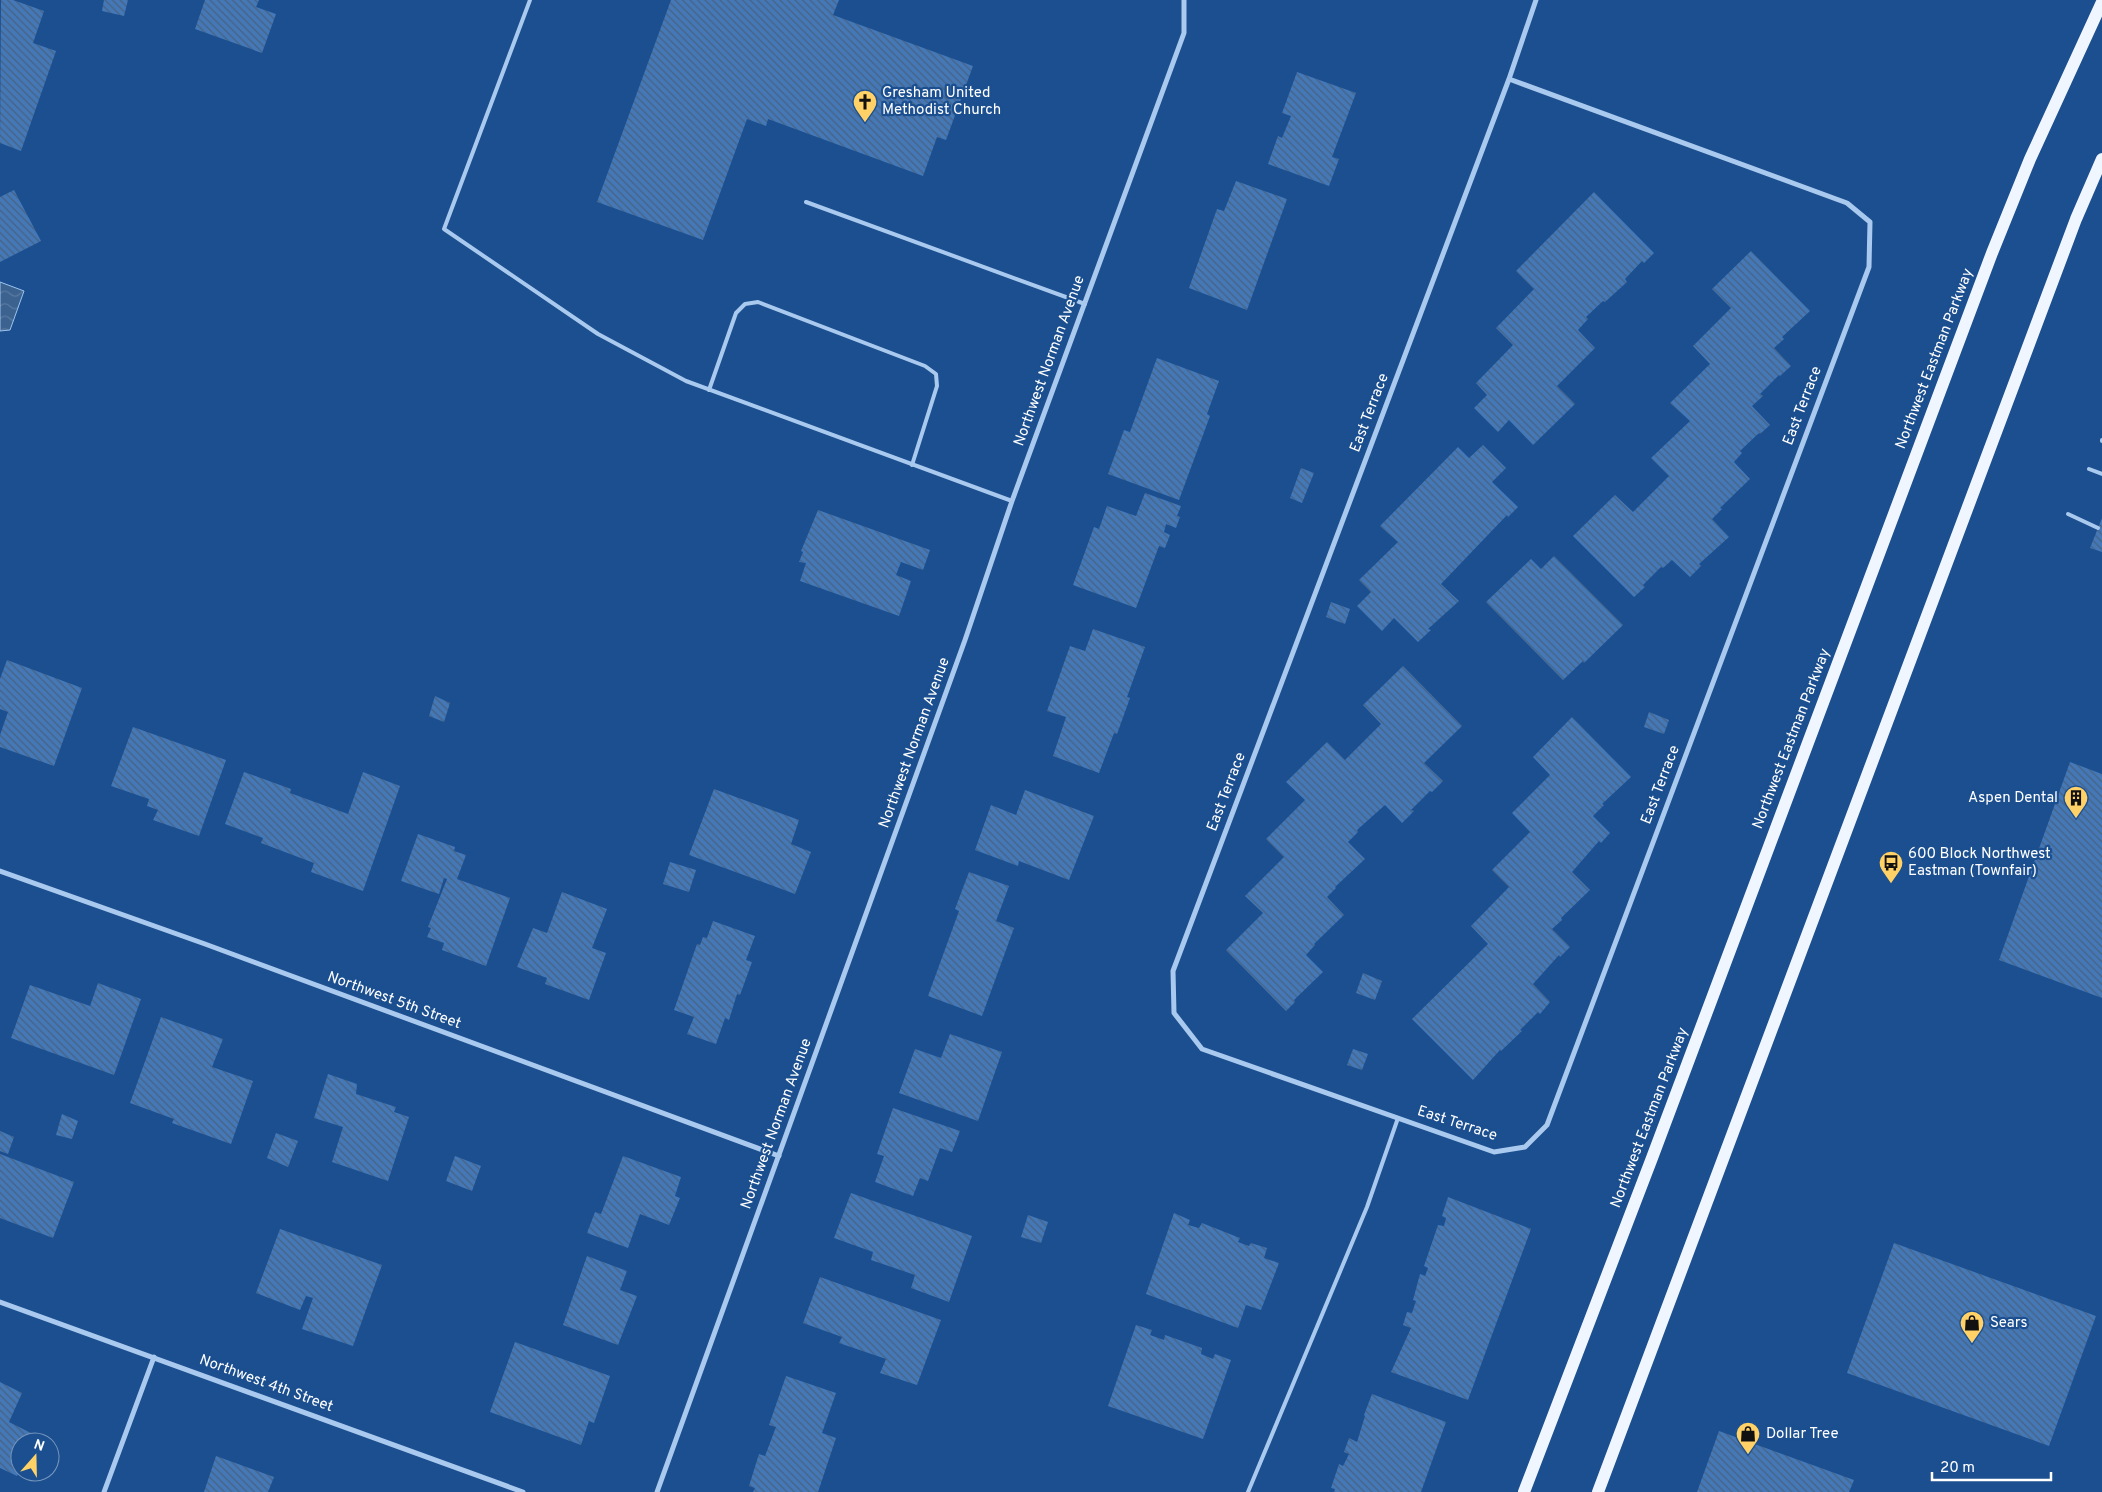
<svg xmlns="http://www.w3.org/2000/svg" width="2102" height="1492" font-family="Overpass,sans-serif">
<defs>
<pattern id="water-waves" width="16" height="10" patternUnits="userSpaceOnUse" patternTransform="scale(1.25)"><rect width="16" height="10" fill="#3c6290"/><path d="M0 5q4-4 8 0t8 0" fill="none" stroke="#597aa1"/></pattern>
<pattern id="building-back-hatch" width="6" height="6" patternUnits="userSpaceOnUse" patternTransform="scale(1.25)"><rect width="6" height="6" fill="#4478b7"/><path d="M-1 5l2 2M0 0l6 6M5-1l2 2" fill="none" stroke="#486282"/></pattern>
</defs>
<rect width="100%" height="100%" fill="#1b4f8f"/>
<polygon fill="url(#water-waves)" stroke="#9cc4f0" points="0,282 24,291 10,330 0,331"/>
<g fill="url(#building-back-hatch)">
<polygon points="1,0 13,0 44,11 33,43 56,51 21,151 0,143"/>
<polygon points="104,0 128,0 124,16 102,11"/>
<polygon points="205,0 259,0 256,7 276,14 262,53 195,29"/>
<polygon points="671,0 839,0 833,15 973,66 946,140 937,137 923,176 768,119 766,126 747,119 703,240 597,202"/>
<polygon points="1297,72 1356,93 1332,157 1339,159 1329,186 1268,164 1278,136 1282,138 1291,116 1282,113"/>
<polygon points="1236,181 1287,199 1247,310 1189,288 1217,209 1224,211"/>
<polygon points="14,190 41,241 0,262 0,197"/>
<polygon points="1594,192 1654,253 1644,263 1642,261 1625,279 1627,282 1605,302 1603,301 1586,317 1588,319 1578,330 1595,348 1557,386 1575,404 1533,445 1509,420 1498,432 1474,408 1487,395 1476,383 1513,345 1496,328 1534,289 1516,271"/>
<polygon points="1751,251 1810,311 1782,337 1784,339 1774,348 1791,366 1780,376 1779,375 1760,394 1763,396 1752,406 1770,425 1760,434 1759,433 1740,451 1742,453 1734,462 1750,479 1720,508 1722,509 1712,519 1729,537 1699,564 1701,566 1690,577 1672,560 1663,568 1661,567 1643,585 1645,587 1634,597 1573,536 1615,495 1633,512 1669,476 1651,458 1690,421 1670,403 1710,364 1693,346 1731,308 1712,289"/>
<polygon points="1157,358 1219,381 1207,414 1210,416 1179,500 1108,474 1124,430 1130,432"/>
<polygon points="1483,445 1506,468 1492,482 1518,507 1508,517 1507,515 1441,584 1459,601 1428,629 1431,630 1418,642 1394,618 1382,631 1357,606 1371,592 1359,580 1398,542 1380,526 1458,447 1469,458"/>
<polygon points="1301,468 1314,473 1302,503 1290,498"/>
<polygon points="1145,493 1181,506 1177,516 1180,517 1176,528 1166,524 1164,532 1170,535 1165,548 1159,546 1136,608 1073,585 1094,527 1099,529 1107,506 1136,516"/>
<polygon points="818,510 930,550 923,570 901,562 896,575 911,581 899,616 800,581 806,563 799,562 803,552 801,551"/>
<polygon points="2102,518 2102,552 2090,548"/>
<polygon points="1554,556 1623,625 1584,663 1583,661 1563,680 1486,602 1531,559 1541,569"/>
<polygon points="1331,602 1350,609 1345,624 1326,617"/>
<polygon points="1093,629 1145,647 1127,697 1130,698 1117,734 1114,733 1099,773 1053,756 1066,717 1047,711 1070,646 1085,651"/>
<polygon points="7,660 82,688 54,766 0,747 0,735 8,712 0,709 0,679"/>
<polygon points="1403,666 1462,726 1424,763 1443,781 1432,792 1430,791 1411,810 1414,811 1402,823 1385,805 1357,830 1358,832 1348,842 1365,859 1335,887 1336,888 1327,897 1344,915 1314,944 1315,945 1306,955 1323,972 1294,1000 1295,1002 1286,1011 1226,950 1263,913 1245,896 1284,857 1266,839 1305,800 1286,782 1327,742 1345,760 1381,724 1363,705"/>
<polygon points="435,696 450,703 444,722 429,716"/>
<polygon points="1649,712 1669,720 1664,734 1644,727"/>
<polygon points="1572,717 1631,777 1602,804 1604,805 1593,816 1610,833 1601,843 1599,841 1572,872 1590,890 1561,918 1562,920 1552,929 1570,947 1560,957 1559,955 1533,984 1550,1002 1540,1014 1538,1012 1520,1030 1522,1031 1501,1051 1500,1050 1473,1080 1412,1019 1488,944 1471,926 1509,887 1492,870 1530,832 1512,813 1550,775 1533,757"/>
<polygon points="133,727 226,760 199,836 153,820 158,810 147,806 149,799 111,786"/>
<polygon points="2070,762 2102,774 2102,998 1999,960"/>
<polygon points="244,772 291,789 290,793 348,814 363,772 400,786 363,891 311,872 314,863 261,843 263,838 225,824"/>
<polygon points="714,789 799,820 791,844 811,852 795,894 689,855"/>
<polygon points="1025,790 1094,816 1069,880 1019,861 1018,866 975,850 991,805 1016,815"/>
<polygon points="418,834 455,847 454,851 466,855 457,879 510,898 486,966 442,950 444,943 427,937 431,928 428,927 447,879 444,878 439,894 401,881"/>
<polygon points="670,862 696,870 689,892 663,884"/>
<polygon points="969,872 1009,886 996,921 1014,928 982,1016 928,996 959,911 955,909"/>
<polygon points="562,892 607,909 592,948 606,953 589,1000 545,984 547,978 517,967 533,928 547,933"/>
<polygon points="713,921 755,936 746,960 752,962 740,995 737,994 729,1020 725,1018 716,1044 687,1034 694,1017 674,1010 697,944 700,945 703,937 707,938"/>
<polygon points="1363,973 1382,981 1375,1000 1356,993"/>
<polygon points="98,983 141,999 114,1075 11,1038 30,985 90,1006"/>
<polygon points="161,1017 223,1039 212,1067 253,1081 231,1144 172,1123 174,1119 130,1103"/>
<polygon points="950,1034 1002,1052 978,1121 899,1093 915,1049 941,1058"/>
<polygon points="1353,1049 1368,1054 1362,1070 1347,1065"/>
<polygon points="328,1074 357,1084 356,1094 396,1107 394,1112 409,1117 388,1181 332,1162 343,1127 314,1118"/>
<polygon points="893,1108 960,1131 952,1152 940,1148 928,1181 920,1178 913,1196 875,1182 884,1156 877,1154"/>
<polygon points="62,1114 78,1121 72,1139 56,1135"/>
<polygon points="0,1131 14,1137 8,1154 0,1151"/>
<polygon points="276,1133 298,1141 288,1167 267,1158"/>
<polygon points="0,1154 74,1182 53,1238 0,1218"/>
<polygon points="455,1156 481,1166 472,1191 446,1181"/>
<polygon points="623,1156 681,1177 675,1196 680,1198 669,1225 640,1214 628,1248 587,1233 595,1212 601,1214"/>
<polygon points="851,1193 972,1236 949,1302 911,1288 915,1275 871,1260 873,1252 834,1238"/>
<polygon points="1448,1197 1531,1229 1468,1400 1391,1372 1411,1328 1403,1325 1407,1312 1412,1313 1416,1301 1413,1300 1420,1274 1425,1276 1428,1268 1424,1266 1438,1225 1444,1226 1446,1218 1442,1216"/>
<polygon points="1174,1213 1190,1220 1188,1225 1199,1228 1202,1223 1240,1238 1238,1242 1249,1246 1251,1243 1267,1248 1264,1258 1279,1263 1261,1310 1246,1305 1238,1328 1146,1294"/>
<polygon points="1028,1215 1048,1222 1041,1243 1021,1237"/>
<polygon points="280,1229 382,1265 353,1346 302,1329 313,1298 306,1296 300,1310 256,1293"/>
<polygon points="1894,1243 2096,1316 2049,1446 1847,1373"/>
<polygon points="587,1256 627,1271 620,1290 637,1296 618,1345 563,1325"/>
<polygon points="820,1277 941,1320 917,1385 880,1373 886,1359 839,1343 842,1337 803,1323"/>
<polygon points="1136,1325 1152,1330 1150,1335 1164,1340 1165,1335 1202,1348 1201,1354 1213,1359 1215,1354 1231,1360 1203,1439 1108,1406"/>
<polygon points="515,1342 610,1376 594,1423 589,1421 581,1445 490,1412"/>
<polygon points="786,1376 836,1393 822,1433 836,1438 818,1492 753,1492 755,1488 749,1486 759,1454 765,1456 776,1427 769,1425"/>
<polygon points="0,1382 22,1393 9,1422 37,1436 34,1442 20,1442 20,1470 17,1476 0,1468"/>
<polygon points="1372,1394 1446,1422 1421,1492 1334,1492 1335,1489 1331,1488 1339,1464 1343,1466 1349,1454 1344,1452 1349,1438 1357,1442 1365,1416 1364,1415"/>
<polygon points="1719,1431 1854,1480 1849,1492 1697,1492"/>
<polygon points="216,1456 274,1477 268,1492 204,1492"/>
</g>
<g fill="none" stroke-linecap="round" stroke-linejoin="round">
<g stroke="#a9c9ee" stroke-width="4">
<polyline points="530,0 444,229 598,334 686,381 1012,501"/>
<polyline points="806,202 1085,304"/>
<polyline points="709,390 736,313 745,304 758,302 925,366 936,374 937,386 912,465"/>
<polyline points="2102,440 2102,441"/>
<polyline points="2089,469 2102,474"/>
<polyline points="2068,514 2098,528"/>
<polyline points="1248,1492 1367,1207 1398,1118"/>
</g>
<g stroke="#a9c9ee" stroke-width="5">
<polyline points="1509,79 1847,203 1870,222 1869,267 1547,1125 1525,1147 1494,1152 1202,1049 1174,1013 1173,971 1509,79 1536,0"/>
<polyline points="0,871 205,944 779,1156"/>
<polyline points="0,1302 523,1492"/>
<polyline points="104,1492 154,1357"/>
<polyline points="657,1492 965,640 1012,501 1184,33 1184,0"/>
</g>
<g stroke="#f0f6ff" stroke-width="12">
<polyline points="1524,1492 1652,1158 1992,253 2030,159 2102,2"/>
<polyline points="1598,1492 2076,219 2102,159"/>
</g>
</g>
<defs>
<symbol id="church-pin" viewBox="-11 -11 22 30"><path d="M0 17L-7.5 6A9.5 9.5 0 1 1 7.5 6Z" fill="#ffd166" stroke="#1b4f8f"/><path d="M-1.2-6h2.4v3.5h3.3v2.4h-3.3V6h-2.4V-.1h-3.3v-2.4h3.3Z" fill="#111"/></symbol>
<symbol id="building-pin" viewBox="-11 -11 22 30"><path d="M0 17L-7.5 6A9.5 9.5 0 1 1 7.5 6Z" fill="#ffd166" stroke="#1b4f8f"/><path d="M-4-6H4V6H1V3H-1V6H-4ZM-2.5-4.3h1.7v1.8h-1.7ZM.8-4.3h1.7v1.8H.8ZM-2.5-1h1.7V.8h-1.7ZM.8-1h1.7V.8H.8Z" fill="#111"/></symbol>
<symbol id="bus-pin" viewBox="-11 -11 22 30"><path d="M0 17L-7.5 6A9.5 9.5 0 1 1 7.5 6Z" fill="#ffd166" stroke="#1b4f8f"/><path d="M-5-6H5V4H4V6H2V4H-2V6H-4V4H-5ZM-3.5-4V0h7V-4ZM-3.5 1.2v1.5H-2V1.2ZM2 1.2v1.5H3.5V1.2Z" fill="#111"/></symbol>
<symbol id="shop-pin" viewBox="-11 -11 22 30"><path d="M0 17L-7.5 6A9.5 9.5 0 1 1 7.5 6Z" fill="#ffd166" stroke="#1b4f8f"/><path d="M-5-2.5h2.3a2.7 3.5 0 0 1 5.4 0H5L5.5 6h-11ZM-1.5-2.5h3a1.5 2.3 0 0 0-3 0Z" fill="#111"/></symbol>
</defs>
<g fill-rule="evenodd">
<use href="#church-pin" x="851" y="88" width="28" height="38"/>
<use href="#building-pin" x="2062" y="784" width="28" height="38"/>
<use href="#bus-pin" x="1877" y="849" width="28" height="38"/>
<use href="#shop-pin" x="1958" y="1309" width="28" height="38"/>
<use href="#shop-pin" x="1734" y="1420" width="28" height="38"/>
</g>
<g text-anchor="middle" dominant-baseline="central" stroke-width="4.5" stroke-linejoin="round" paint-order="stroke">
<g font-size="15" fill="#fff" stroke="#1b4f8f" text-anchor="start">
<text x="882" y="93">Gresham United<tspan x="882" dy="17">Methodist Church</tspan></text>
<text x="2058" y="798" text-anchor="end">Aspen Dental</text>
<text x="1908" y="854">600 Block Northwest<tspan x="1908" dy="17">Eastman (Townfair)</tspan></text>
<text x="1990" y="1323">Sears</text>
<text x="1766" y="1434">Dollar Tree</text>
</g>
<g font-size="15" fill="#fff" stroke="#1b4f8f">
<text transform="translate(1935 359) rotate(-69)">Northwest Eastman Parkway</text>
<text transform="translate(1050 361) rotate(-70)">Northwest Norman Avenue</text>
<text transform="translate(1803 406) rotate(-69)">East Terrace</text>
<text transform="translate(1370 413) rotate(-69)">East Terrace</text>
<text transform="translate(1792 739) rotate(-69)">Northwest Eastman Parkway</text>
<text transform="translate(915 743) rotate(-70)">Northwest Norman Avenue</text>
<text transform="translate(1661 785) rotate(-69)">East Terrace</text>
<text transform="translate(1227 792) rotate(-69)">East Terrace</text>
<text transform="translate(394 1001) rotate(20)">Northwest 5th Street</text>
<text transform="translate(1650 1118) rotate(-69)">Northwest Eastman Parkway</text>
<text transform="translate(777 1124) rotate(-70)">Northwest Norman Avenue</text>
<text transform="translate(1457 1124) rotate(18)">East Terrace</text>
<text transform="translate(266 1384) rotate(20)">Northwest 4th Street</text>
</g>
</g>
<g transform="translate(35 1457) rotate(20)"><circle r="24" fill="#1b4f8f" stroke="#7695bc"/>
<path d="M0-4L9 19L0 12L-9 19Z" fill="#ffd166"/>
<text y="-8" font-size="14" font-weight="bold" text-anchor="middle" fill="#ffffff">N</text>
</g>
<path d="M1932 1472v8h119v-8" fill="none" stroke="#ffffff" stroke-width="2.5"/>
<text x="1940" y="1472" font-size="15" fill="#ffffff" stroke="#1b4f8f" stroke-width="4" paint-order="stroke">20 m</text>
</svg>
